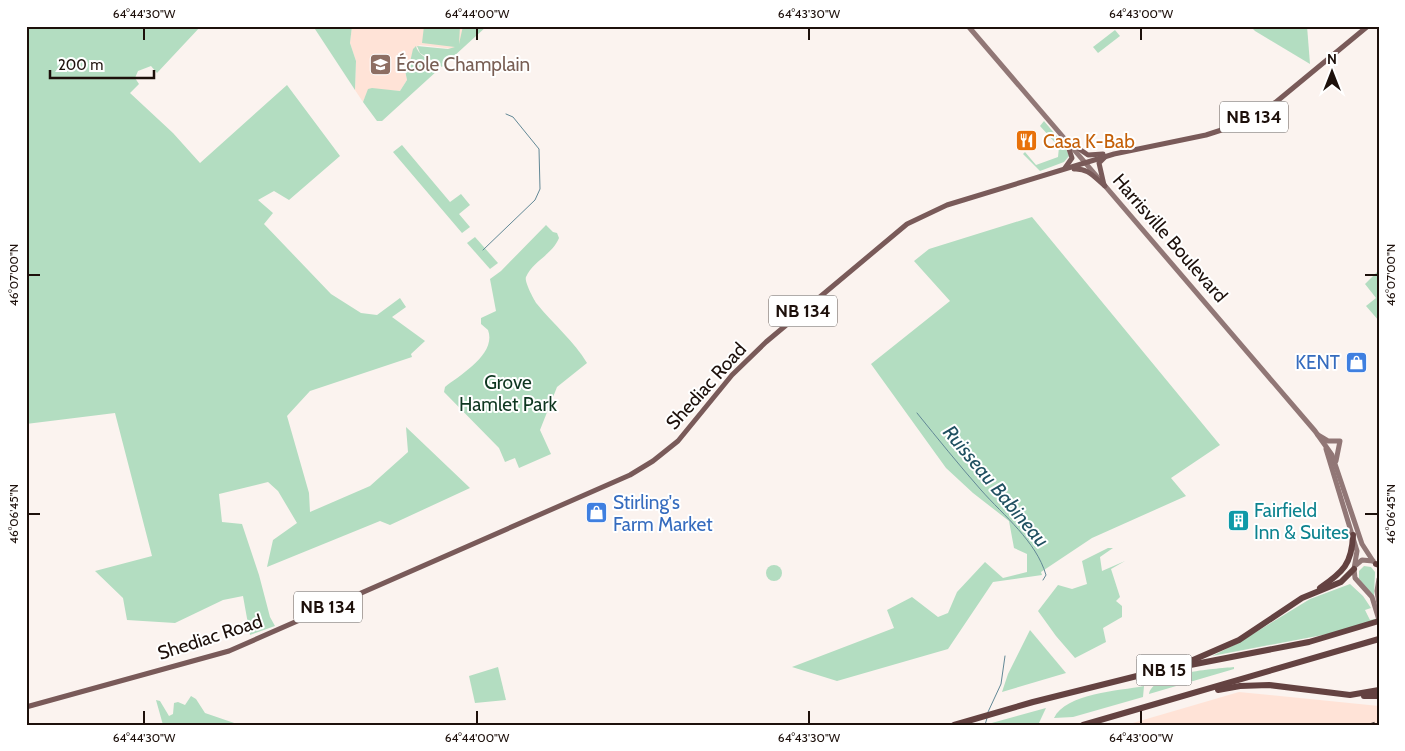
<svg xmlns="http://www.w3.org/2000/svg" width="1405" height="751" font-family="Cabin,sans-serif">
<rect width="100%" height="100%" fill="#fbf3ef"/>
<g fill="#ffe3d7">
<polygon points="352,26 463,26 461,41 454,49 420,45 414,48 410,61 404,65 407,80 400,91 369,89 363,102 355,90 356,61 350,43"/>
<polygon points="1239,692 1379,706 1379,725 1126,725"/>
</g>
<g fill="#b3ddc1">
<polygon points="26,26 201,26 157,73 151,66 138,71 135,78 139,84 130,93 173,133 200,163 287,85 340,156 289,200 274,191 258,200 273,213 264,224 331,294 361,313 377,315 400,298 406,307 392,317 425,341 411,354 412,357 310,391 287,416 309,493 310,512 370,486 408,452 406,427 470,488 390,525 380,521 267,567 273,540 297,523 278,491 268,482 219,494 222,522 242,524 259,575 270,617 275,626 250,635 243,596 223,600 175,623 127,620 123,598 95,571 152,556 115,413 26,424"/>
<polygon points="313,26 352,26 350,43 356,61 355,90"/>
<polygon points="424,26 460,26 459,44 463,26 487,26 442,67 420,53 417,46 448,49 455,47 422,43"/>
<polygon points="1250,26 1307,26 1310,64 1255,31"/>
<polygon points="1115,30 1120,36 1098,53 1093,47"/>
<path d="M416 46C419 58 434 59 438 70L382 121H377L363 102 368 89 372 88 400 91 407 80 404 65 410 62 413 49Z"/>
<polygon points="1044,121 1065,146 1069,156 1064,162 1040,171 1023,154 1025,152 1036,165 1058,157 1059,147 1040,126"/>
<polygon points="402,145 450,202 461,194 470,205 459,214 470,227 462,233 393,152"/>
<polygon points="1032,217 1220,445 1171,478 1186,496 1092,538 1041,572 1042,575 993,582 948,649 837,681 792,667 894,628 887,610 912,597 938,617 948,613 957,592 985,562 1003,578 1027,572 1027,554 1014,548 1009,521 973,493 946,468 871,364 950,301 914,261 929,249"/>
<path d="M546 225 553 232 557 233 559 238C552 255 533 261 526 277 524 281 534 300 537 304 554 325 574 341 587 363L557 387 540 430 551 454 519 468 515 458 505 462 499 448 444 392 445 387C460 375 497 354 488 330L481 324V318L496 311 490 279 501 271Z"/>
<polygon points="475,237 498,263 490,269 467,243"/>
<polygon points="1379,270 1379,321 1366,306 1376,298 1365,284"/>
<polygon points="1108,548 1113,548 1100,557 1102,571 1125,561 1111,569 1120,597 1116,601 1122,606 1122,617 1103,628 1106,642 1075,658 1056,636 1038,611 1058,585 1072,589 1087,584 1082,561"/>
<circle cx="774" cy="573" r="8"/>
<polygon points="1364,566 1371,567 1375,572 1374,595 1372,596 1359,579 1359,571"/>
<polygon points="1350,584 1363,596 1371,608 1365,610 1370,620 1379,618 1379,620 1328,634 1212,656 1238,643 1310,599"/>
<polygon points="1030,630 1066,673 1002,692 1008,674"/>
<polygon points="498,667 506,700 475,703 469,676"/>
<path d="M1234 667V669L1149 694C1154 672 1214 669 1234 667Z"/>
<path d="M1144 686 1143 697 1073 717 1054 718C1066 693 1119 691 1144 686Z"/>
<polygon points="191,696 196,699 205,713 240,725 163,725 156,700 160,701 169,716 173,714 174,703 178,702 185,705"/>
<polygon points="1046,708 1038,725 987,725 988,724"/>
</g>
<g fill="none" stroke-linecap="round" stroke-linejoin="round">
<g stroke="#628896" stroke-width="1">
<polyline points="483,250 535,200 540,189 539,149 513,117 506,114"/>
<path d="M917 413C938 439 959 465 981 490 1004 516 1036 541 1046 575L1043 580"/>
<polyline points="988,712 1001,684 1005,656"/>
<polyline points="985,725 987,718"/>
</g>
<g stroke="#917776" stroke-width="5">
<polyline points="968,26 1315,431 1332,455 1362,544 1373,561"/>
<polyline points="1318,435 1328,441 1340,441 1336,461"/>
<polyline points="1326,449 1357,551 1354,569 1355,578 1372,597 1379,620"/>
<polyline points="1356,565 1362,560 1373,561"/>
<polyline points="1379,579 1377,591 1379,604"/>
</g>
<g stroke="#795a59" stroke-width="5">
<polyline points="1066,140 1088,155 1103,154"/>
<polyline points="1065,168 1072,158 1066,140"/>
<path d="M1074 169C1088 168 1094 177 1105 186"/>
<polyline points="1104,185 1099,163 1105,157"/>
<polyline points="26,707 229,651 630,475 653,461 678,441 732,375 766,342 907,224 947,205 1114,154 1206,135 1237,125 1276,102 1368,26"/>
</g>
<g stroke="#644241" stroke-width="6">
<polyline points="1376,564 1379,565"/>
<path d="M1320 588C1343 572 1352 564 1353 535"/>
<polyline points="1193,660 1239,640 1302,598 1341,582 1354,569"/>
<polyline points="1218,690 1240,686 1269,685 1350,695 1379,690"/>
<polyline points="1364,696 1379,696"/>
<polyline points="954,725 1033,702 1149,673 1309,642 1379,621"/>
<polyline points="1083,725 1379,639"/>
</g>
<polyline stroke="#3d312c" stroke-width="1" stroke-dasharray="9 9" stroke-linecap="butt" points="1366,725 1379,721"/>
</g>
<path fill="none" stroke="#1d100b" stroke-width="2" d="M144 28V40M477 28V40M809 28V40M1141 28V40M28 275H40M1365 275H1378M28 514H40M1365 514H1378M144 711V724M477 711V724M809 711V724M1141 711V724"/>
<defs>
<symbol id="school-square" viewBox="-11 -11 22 22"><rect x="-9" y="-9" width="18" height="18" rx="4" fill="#8d6e63" stroke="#fff"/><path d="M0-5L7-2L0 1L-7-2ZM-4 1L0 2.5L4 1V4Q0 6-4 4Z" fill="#fff"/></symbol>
<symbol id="restaurant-square" viewBox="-11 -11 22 22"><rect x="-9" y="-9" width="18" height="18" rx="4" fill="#e8710a" stroke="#fff"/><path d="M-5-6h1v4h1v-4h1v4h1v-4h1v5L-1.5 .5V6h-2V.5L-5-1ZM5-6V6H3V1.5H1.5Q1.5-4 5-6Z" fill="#fff"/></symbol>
<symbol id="shop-square" viewBox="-11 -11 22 22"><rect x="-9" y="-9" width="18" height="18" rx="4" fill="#3f7fe0" stroke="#fff"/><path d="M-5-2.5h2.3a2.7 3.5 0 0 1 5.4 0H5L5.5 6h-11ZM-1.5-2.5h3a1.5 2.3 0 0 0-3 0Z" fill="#fff"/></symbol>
<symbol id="building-square" viewBox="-11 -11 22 22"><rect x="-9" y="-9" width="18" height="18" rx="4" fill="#0f9aa8" stroke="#fff"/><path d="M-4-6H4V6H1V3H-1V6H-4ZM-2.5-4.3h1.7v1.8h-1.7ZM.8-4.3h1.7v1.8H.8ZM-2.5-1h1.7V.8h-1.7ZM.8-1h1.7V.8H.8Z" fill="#fff"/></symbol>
</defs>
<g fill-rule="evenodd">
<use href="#school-square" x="368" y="52" width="25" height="25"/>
<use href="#restaurant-square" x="1014" y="128" width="25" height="25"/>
<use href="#shop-square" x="1344" y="350" width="25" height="25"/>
<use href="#shop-square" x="584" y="500" width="25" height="25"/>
<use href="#building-square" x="1226" y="508" width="25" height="25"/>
</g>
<g text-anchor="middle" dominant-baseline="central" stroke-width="4" stroke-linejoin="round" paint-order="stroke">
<g fill="#fff" stroke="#615854" stroke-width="1">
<rect x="1220" y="101.5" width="68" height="31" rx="4"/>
<rect x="769" y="295.5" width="68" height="31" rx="4"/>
<rect x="294" y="591.5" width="68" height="31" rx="4"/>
<rect x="1136.5" y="654.5" width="55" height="31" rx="4"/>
</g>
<g font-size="18" font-weight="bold" fill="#1d100b">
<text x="1254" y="117">NB 134</text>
<text x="803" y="311">NB 134</text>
<text x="328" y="607">NB 134</text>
<text x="1164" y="670">NB 15</text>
</g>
<g font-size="19" fill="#785e54" stroke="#fff" text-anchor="start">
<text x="396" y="64">École Champlain</text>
</g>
<g font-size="19" fill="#c56008" stroke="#fff" text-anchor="start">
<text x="1043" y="141">Casa K-Bab</text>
</g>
<g font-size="19" fill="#1d100b" stroke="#fff">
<text transform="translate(1170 238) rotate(49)">Harrisville Boulevard</text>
<text transform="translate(706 386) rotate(-48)">Shediac Road</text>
<text transform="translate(210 637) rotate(-18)">Shediac Road</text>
</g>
<g font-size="19" fill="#366cbe" stroke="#fff" text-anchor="end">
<text x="1340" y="362">KENT</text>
<text x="613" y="502" text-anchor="start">Stirling's<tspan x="613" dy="22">Farm Market</tspan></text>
</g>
<g font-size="19" fill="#0e3620" stroke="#fff">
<text x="508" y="382">Grove<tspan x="508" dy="22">Hamlet Park</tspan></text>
</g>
<g font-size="19" fill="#0d838f" stroke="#fff" text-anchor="start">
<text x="1254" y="510">Fairfield<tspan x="1254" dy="22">Inn &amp; Suites</tspan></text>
</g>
<g font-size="20" font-style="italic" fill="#205061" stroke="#fff">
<text transform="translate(996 486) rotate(50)">Ruisseau Babineau</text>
</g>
</g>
<rect width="1405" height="751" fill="none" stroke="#ffffff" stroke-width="55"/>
<g transform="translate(1332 72)" stroke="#ffffff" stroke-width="4" paint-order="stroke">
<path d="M0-4L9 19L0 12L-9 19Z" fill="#1d100b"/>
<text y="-8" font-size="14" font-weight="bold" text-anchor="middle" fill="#1d100b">N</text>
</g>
<path d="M50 70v8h104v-8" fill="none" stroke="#1d100b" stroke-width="2.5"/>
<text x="58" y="70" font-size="15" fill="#1d100b" stroke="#ffffff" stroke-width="4" paint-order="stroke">200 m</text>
<rect x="28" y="28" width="1350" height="696" fill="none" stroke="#1d100b" stroke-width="2"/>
<g font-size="12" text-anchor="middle" fill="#1d100b">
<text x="144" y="18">64°44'30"W</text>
<text x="477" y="18">64°44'00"W</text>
<text x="809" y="18">64°43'30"W</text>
<text x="1141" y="18">64°43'00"W</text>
<text transform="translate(14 275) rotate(-90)" y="4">46°07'00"N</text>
<text transform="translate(1391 275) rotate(-90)" y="4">46°07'00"N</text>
<text transform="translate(14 514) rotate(-90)" y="4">46°06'45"N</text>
<text transform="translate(1391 514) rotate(-90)" y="4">46°06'45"N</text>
<text x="144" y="742">64°44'30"W</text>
<text x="477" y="742">64°44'00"W</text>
<text x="809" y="742">64°43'30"W</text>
<text x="1141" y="742">64°43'00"W</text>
</g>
</svg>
